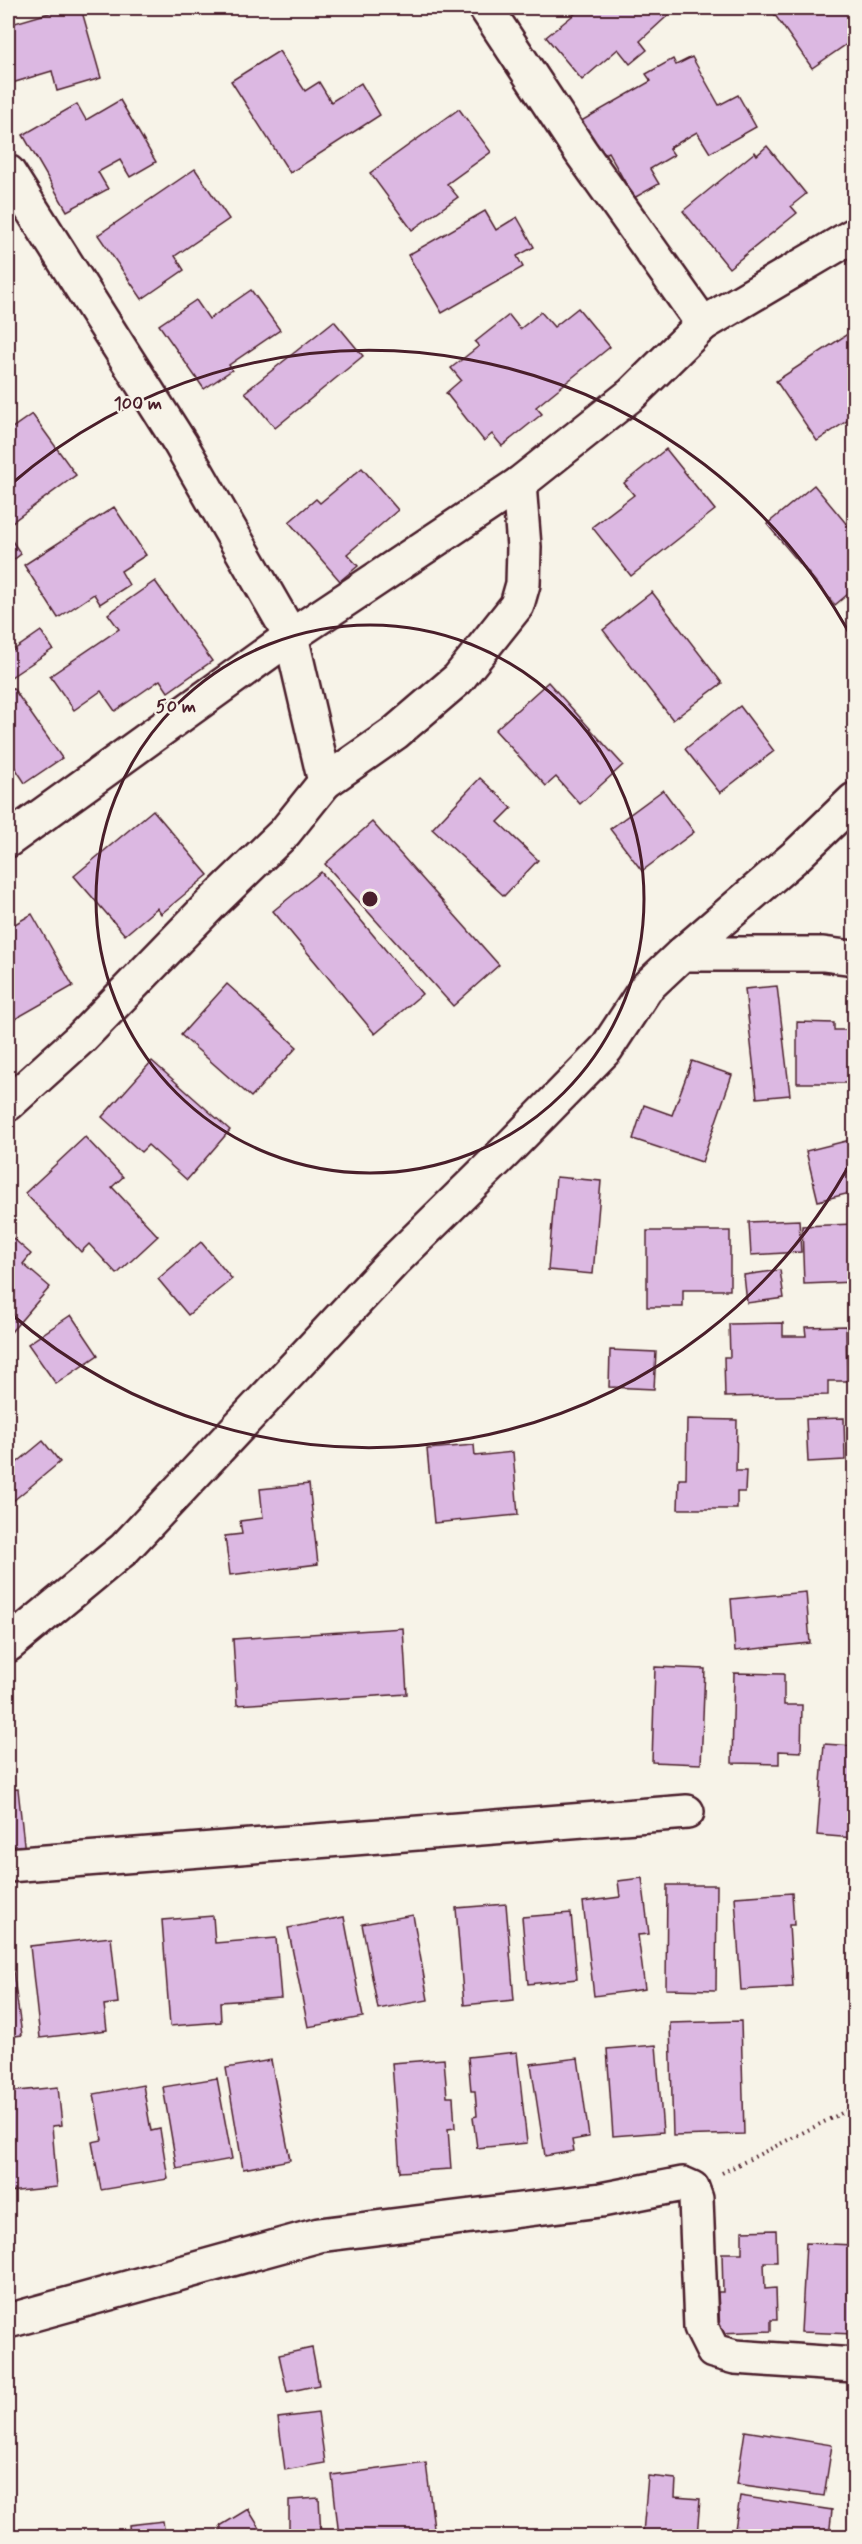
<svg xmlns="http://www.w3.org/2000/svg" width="862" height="2544" font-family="Mynerve,sans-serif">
<rect width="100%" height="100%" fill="#f7f3e8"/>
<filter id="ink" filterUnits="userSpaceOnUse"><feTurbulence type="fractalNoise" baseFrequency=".0167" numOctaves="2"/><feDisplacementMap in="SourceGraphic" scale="12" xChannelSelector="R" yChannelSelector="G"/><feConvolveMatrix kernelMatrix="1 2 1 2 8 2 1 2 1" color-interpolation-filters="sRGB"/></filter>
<g filter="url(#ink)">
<g fill="#dcb8e2" stroke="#4a1f2b" stroke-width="1.5">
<polygon points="66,8 81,8 101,78 57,91 52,71 12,83 8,68 8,25"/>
<polygon points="582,8 592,10 594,8 676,8 640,41 647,50 630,64 618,49 582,80 546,37"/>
<polygon points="770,8 854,8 854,39 812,68"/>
<polygon points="279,51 305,91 319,82 331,102 361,83 380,115 290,173 231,81"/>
<polygon points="692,57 719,105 738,95 756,127 710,153 697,132 669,148 674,155 650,169 659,184 634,198 608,152 596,158 576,124 651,81 646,74 673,59 676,65"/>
<polygon points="120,100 156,162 130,177 120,160 98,172 108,189 67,211 23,135 77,104 86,120"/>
<polygon points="459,109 491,152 447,184 458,197 412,230 370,173"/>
<polygon points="767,146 806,194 791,206 797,213 729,268 683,211 755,152 757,155"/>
<polygon points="195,169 229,219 175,256 184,270 142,299 98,235"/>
<polygon points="485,211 496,230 517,217 534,247 517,256 523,267 442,313 408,255"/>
<polygon points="251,290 280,330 229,365 232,370 204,389 159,325 196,300 209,319"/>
<polygon points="578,308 610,347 536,407 542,414 502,446 492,434 484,441 446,393 461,380 451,368 479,346 475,342 509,315 520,329 541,312 554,327"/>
<polygon points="334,321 363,356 275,428 245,392"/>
<polygon points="852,331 854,335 854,416 817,441 776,381"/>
<polygon points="32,414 76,475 8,525 8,431"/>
<polygon points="666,449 715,510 631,576 592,527 634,495 624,483"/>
<polygon points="362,468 398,510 347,554 358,566 340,581 289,522 316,499 320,503"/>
<polygon points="814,485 854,533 854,589 835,605 767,524"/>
<polygon points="114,507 146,555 121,571 129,585 100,604 94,594 58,618 24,565"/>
<polygon points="10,538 21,554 8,564 8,540"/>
<polygon points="155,581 212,661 168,692 160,680 115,711 101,691 74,710 50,676 119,629 108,614"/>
<polygon points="652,592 722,683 673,720 603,630"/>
<polygon points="41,631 53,649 11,677 8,672 8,654"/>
<polygon points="548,682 623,765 580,804 556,777 546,786 495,730"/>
<polygon points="13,688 62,758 25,783 8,757 8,691"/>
<polygon points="740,706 774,751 720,793 685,749"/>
<polygon points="480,778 512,808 498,822 538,860 504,896 432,829"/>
<polygon points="663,790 694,832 642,871 610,829"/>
<polygon points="153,810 208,875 161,914 157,908 125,935 74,876"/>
<polygon points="372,822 499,965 453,1006 325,864"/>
<polygon points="854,861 854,927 852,927"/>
<polygon points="321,872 422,994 375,1034 273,911"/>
<polygon points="32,914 73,986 8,1023 8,928"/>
<polygon points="227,984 297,1047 251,1097 181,1035"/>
<polygon points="777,986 790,1095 757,1098 745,989"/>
<polygon points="797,1022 834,1023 834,1030 854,1030 854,1083 797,1083"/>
<polygon points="152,1061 230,1130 187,1180 148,1145 141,1152 102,1117"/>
<polygon points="692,1061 732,1075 702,1162 633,1139 644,1105 672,1115"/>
<polygon points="85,1137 123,1177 112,1187 158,1236 117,1274 89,1244 81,1252 25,1193"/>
<polygon points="854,1139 854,1192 818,1201 806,1151"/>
<polygon points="556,1177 601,1181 593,1274 548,1270"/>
<polygon points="799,1220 801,1252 751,1255 749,1222"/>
<polygon points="854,1224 854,1282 804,1284 802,1226"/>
<polygon points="647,1231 730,1231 730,1290 683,1290 683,1307 647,1307"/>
<polygon points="8,1234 31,1254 23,1264 50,1287 11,1332 8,1330"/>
<polygon points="201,1242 232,1279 188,1315 158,1279"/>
<polygon points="780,1270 784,1298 747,1303 744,1275"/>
<polygon points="71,1315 98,1355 56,1384 28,1344"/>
<polygon points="783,1323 783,1336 806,1336 805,1327 846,1326 847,1381 828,1381 828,1395 725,1397 724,1357 730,1357 729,1324"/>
<polygon points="610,1350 656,1352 654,1389 609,1387"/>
<polygon points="844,1418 845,1460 808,1462 806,1419"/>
<polygon points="687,1419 737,1420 736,1471 746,1471 745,1492 737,1492 737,1509 678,1509 679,1479 686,1479"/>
<polygon points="43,1441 60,1462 13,1501 8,1494 8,1470"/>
<polygon points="474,1445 475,1456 513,1452 518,1515 434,1523 427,1449"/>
<polygon points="309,1484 318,1564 230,1575 225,1536 242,1534 240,1521 263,1518 260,1489"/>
<polygon points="806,1592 810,1643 735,1651 731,1599"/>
<polygon points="403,1628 407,1694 237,1705 233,1639"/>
<polygon points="854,1635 854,1693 849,1692"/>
<polygon points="655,1667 705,1669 701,1764 652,1762"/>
<polygon points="734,1673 784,1674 784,1705 802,1705 801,1752 779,1751 779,1764 732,1763"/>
<polygon points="824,1744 854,1746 854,1838 817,1835"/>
<polygon points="18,1789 25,1853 8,1855 8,1790"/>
<polygon points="642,1878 649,1934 638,1935 645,1989 594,1996 583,1902 620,1897 618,1881"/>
<polygon points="667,1885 717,1885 716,1990 666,1989"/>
<polygon points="792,1893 794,1925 789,1925 793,1987 741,1990 735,1897"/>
<polygon points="506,1904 514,2000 464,2005 456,1908"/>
<polygon points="571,1913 577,1979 528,1984 522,1917"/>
<polygon points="413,1915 428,2000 378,2009 362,1924"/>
<polygon points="213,1916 215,1943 276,1938 281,1998 220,2002 221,2022 170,2026 162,1920"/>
<polygon points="344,1917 363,2017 308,2027 288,1928"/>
<polygon points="111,1937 118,2003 104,2005 107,2030 40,2038 30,1946"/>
<polygon points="8,1950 10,1950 22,2035 8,2037"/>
<polygon points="741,2021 744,2134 673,2136 670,2023"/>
<polygon points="656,2045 663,2132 613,2136 607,2049"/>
<polygon points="517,2052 527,2143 477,2148 473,2117 477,2116 475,2091 471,2091 468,2057"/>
<polygon points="578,2058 589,2137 572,2140 574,2151 545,2156 531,2064"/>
<polygon points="444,2059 447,2097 453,2097 455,2128 448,2129 451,2169 400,2172 392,2063"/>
<polygon points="271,2060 290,2160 243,2169 226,2068"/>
<polygon points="217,2078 232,2159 177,2169 163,2087"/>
<polygon points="143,2085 151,2131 160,2129 168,2179 101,2190 92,2142 102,2140 94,2094"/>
<polygon points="58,2087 62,2125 52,2126 57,2187 8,2192 8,2092"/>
<polygon points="776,2230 777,2262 764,2262 765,2289 776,2288 777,2320 771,2320 771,2331 720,2333 718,2292 723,2292 722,2253 742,2253 742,2231"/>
<polygon points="806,2243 854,2245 852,2297 854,2297 854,2334 801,2332"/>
<polygon points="312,2348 319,2385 287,2392 279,2355"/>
<polygon points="318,2413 325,2463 285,2470 278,2418"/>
<polygon points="745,2431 832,2445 824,2496 737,2484"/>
<polygon points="426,2463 435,2536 339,2536 332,2475"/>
<polygon points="648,2476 676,2479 675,2497 700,2499 697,2536 643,2533"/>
<polygon points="740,2496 832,2510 829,2536 734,2536"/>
<polygon points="319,2498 321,2536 289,2536 289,2500"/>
<polygon points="248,2509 264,2535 226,2536 220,2526"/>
<polygon points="163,2521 165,2536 130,2536 129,2525"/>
<polygon points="52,2530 53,2536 23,2536 22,2534"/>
</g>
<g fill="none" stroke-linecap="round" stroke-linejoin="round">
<defs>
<g id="street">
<polyline points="8,172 180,443 291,636 325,782 285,832 210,905 82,1037 8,1104"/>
<polyline points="703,324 854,235"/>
<polyline points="325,782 395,733 458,679 517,605 523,584 524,547 519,484"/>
<polyline points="8,840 291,636 519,484 632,394 703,324 581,152 486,8"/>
<polyline points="682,954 797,855 854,800"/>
<polyline points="8,1645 124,1549 394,1261 505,1152 606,1049 646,988 682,954 823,954 854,958"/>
<polyline points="8,1865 687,1812"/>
<polyline points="8,2321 319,2235 601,2200 683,2184 692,2188 696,2199 701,2327 713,2351 735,2357 854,2365"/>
</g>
</defs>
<use href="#street" stroke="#4a1f2b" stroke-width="38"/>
<polyline stroke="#4a1f2b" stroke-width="4" stroke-dasharray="1.5 4.5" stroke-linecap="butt" points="722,2173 848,2110 854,2100"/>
<use href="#street" stroke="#f7f3e8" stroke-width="33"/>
</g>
</g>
<g fill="none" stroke="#4a1f2b" stroke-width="3">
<circle cx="370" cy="899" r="274"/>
<path d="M854 1156A548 548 0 0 1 10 1313M10 485A548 548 0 0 1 854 642"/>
</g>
<circle cx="370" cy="899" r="9" fill="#4a1f2b" stroke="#f7f3e8" stroke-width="3"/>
<g font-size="18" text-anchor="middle" font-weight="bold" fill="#4a1f2b" stroke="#f7f3e8" stroke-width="4.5" stroke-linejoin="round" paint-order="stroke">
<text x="138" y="409">100 m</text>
<text x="176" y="712">50 m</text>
</g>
<rect width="862" height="2544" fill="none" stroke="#f7f3e8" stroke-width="30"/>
<rect x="15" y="15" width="832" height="2514" fill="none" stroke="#4a1f2b" stroke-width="2" filter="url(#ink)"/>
</svg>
